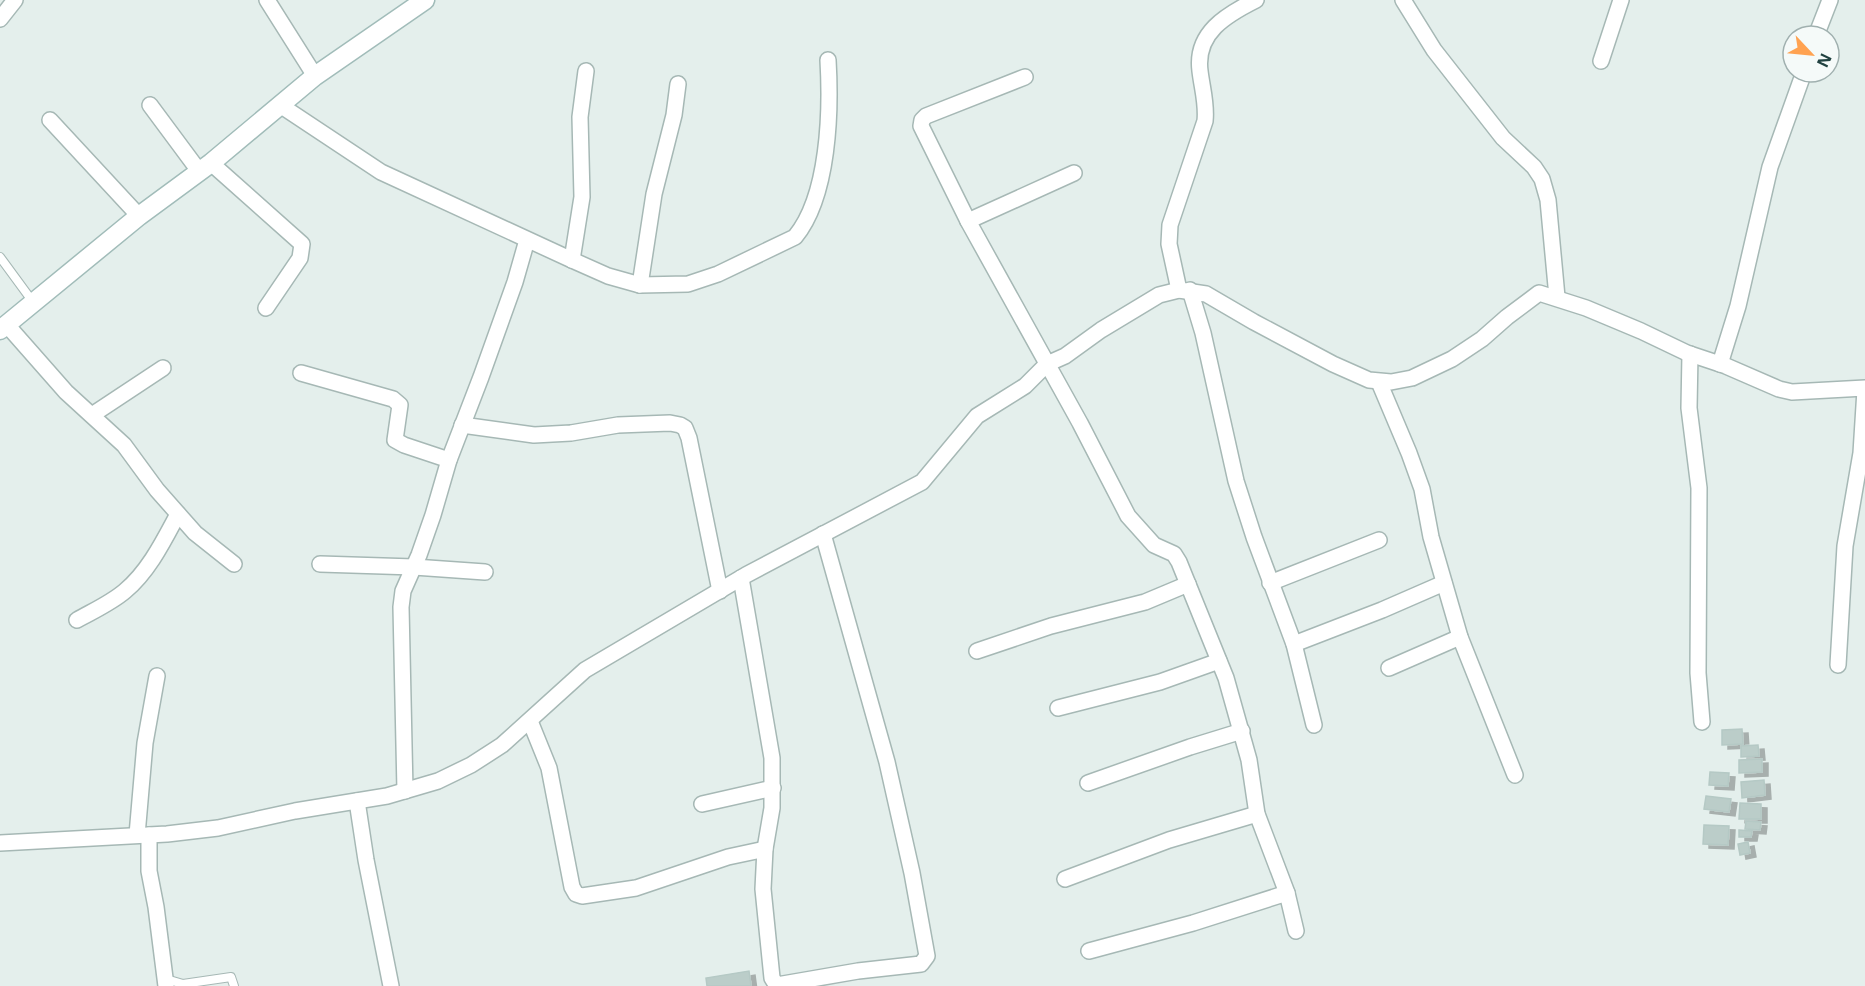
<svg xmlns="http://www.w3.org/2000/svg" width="1865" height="986" font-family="'Open Sans',sans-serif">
<defs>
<filter id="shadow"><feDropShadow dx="6" dy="4" stdDeviation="0" flood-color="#0004"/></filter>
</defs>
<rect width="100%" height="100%" fill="#e4efec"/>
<g fill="#bbcdc9" stroke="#b5c9c5" stroke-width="1.5" filter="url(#shadow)">
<polygon points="1742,729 1743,744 1722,745 1722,730"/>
<polygon points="1758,745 1759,756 1741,757 1741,746"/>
<polygon points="1762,759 1762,772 1739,773 1739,760"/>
<polygon points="1710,772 1729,773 1728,786 1709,785"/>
<polygon points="1764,780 1765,795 1742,798 1741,782"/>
<polygon points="1706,796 1731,799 1729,812 1704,809"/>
<polygon points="1740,803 1761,804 1761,819 1739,819"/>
<polygon points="1746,821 1761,822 1760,830 1745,829"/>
<polygon points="1704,825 1729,826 1728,845 1703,844"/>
<polygon points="1739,830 1752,831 1751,837 1739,837"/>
<polygon points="1748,842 1750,853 1740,855 1738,844"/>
<polygon points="749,971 751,986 707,986 706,978"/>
</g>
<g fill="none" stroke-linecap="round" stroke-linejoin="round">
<defs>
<g id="lane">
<polyline points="0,257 33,302"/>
<polyline points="166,979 183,984 231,977 234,986"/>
</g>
<g id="street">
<polyline points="267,0 315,76"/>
<polyline points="1403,0 1434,50 1503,138 1534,167 1542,179 1548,200 1557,297"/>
<polyline points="0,19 15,0"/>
<polyline points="1816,36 1830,0"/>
<polyline points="1601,61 1621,0"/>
<polyline points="1025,77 926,116 922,120 921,126 968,221 1080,423 1128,516 1154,545 1174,554 1179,562 1226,678 1249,760 1257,814 1287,893 1296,931"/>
<polyline points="150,105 199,171"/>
<path d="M280 105 381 172 572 260 608 276 640 285 688 284 718 274 795 237C829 196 831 111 828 60"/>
<polyline points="50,120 139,216"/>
<polyline points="211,163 302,244 300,258 266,308"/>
<polyline points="968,221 1074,173"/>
<polyline points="572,260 582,197 580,117 586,71"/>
<polyline points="640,285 654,194 674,115 678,84"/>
<path d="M1179 290 1169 244 1170 225 1205 121C1207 104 1202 88 1200 71 1195 33 1226 15 1256 0"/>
<polyline points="1190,290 1203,333 1236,481 1254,537 1294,644 1314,725"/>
<polyline points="7,325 66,392 124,445 157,490 195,533 234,564"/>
<polyline points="1690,354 1689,408 1699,488 1698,673 1702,722"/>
<polyline points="1720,364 1738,306 1770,167 1804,72"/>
<polyline points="301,373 393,399 400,405 395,440 404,445 449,460"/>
<polyline points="1379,382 1409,453 1422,489 1431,537 1460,637 1515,775"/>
<polyline points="92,415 163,368"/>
<polyline points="462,425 534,435 571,433 618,425 670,423 680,425 685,428 689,438 720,591"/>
<polyline points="320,564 414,567 485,572"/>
<polyline points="741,578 772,758 772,808 765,849 763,889 772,978 777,986"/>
<polyline points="1270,583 1379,540"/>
<path d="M77 620C93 611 111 603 125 591 149 571 164 540 178 514"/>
<polyline points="1294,644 1382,610 1444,583"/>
<polyline points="977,651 1051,626 1145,602 1188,584"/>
<polyline points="1838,665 1845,546 1861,453 1865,390"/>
<polyline points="1389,668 1460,637"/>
<polyline points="1058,708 1160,682 1219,661"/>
<polyline points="530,721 549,768 572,887 576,894 582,896 636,888 728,857 765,849"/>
<polyline points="1088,783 1190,747 1242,731"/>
<polyline points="405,791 401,607 403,591 419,555 433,515 449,460 481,377 515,282 527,240"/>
<polyline points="357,801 366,860 391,986"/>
<polyline points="702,804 773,788"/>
<polyline points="137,835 145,743 157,676"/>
<polyline points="149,835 149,871 156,907 166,986"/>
<polyline points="0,843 167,834 218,828 295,811 387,796 438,781 471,765 502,745 585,670 746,575 922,482 977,416 1025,386 1047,364 1065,356 1101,330 1159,295 1179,290 1206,294 1254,322 1333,364 1369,380 1391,382 1412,378 1452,359 1482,339 1507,317 1539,293 1586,308 1641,331 1687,353 1726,366 1779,389 1792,392 1865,388"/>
<polyline points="1065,879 1169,840 1257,814"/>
<polyline points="1089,951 1193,923 1287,893"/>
<polyline points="777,985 858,971 921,964 927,956 912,873 887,762 823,534"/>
</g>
<polyline id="secondary" points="0,330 139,216 211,163 315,76 425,0"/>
</defs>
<use href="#lane" stroke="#a6b8b5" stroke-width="10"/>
<use href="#street" stroke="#a6b8b5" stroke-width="18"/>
<use href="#secondary" stroke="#a1bcb9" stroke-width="21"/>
<use href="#lane" stroke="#fff" stroke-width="8"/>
<use href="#street" stroke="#fff" stroke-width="15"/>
<use href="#secondary" stroke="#fff" stroke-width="18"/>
</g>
<g transform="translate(1811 54) rotate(116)"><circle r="28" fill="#f5faf9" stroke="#a0b0af" stroke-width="1.5"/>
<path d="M0-4.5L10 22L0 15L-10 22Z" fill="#ffa251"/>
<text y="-9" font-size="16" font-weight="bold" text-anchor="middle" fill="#214241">N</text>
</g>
</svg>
